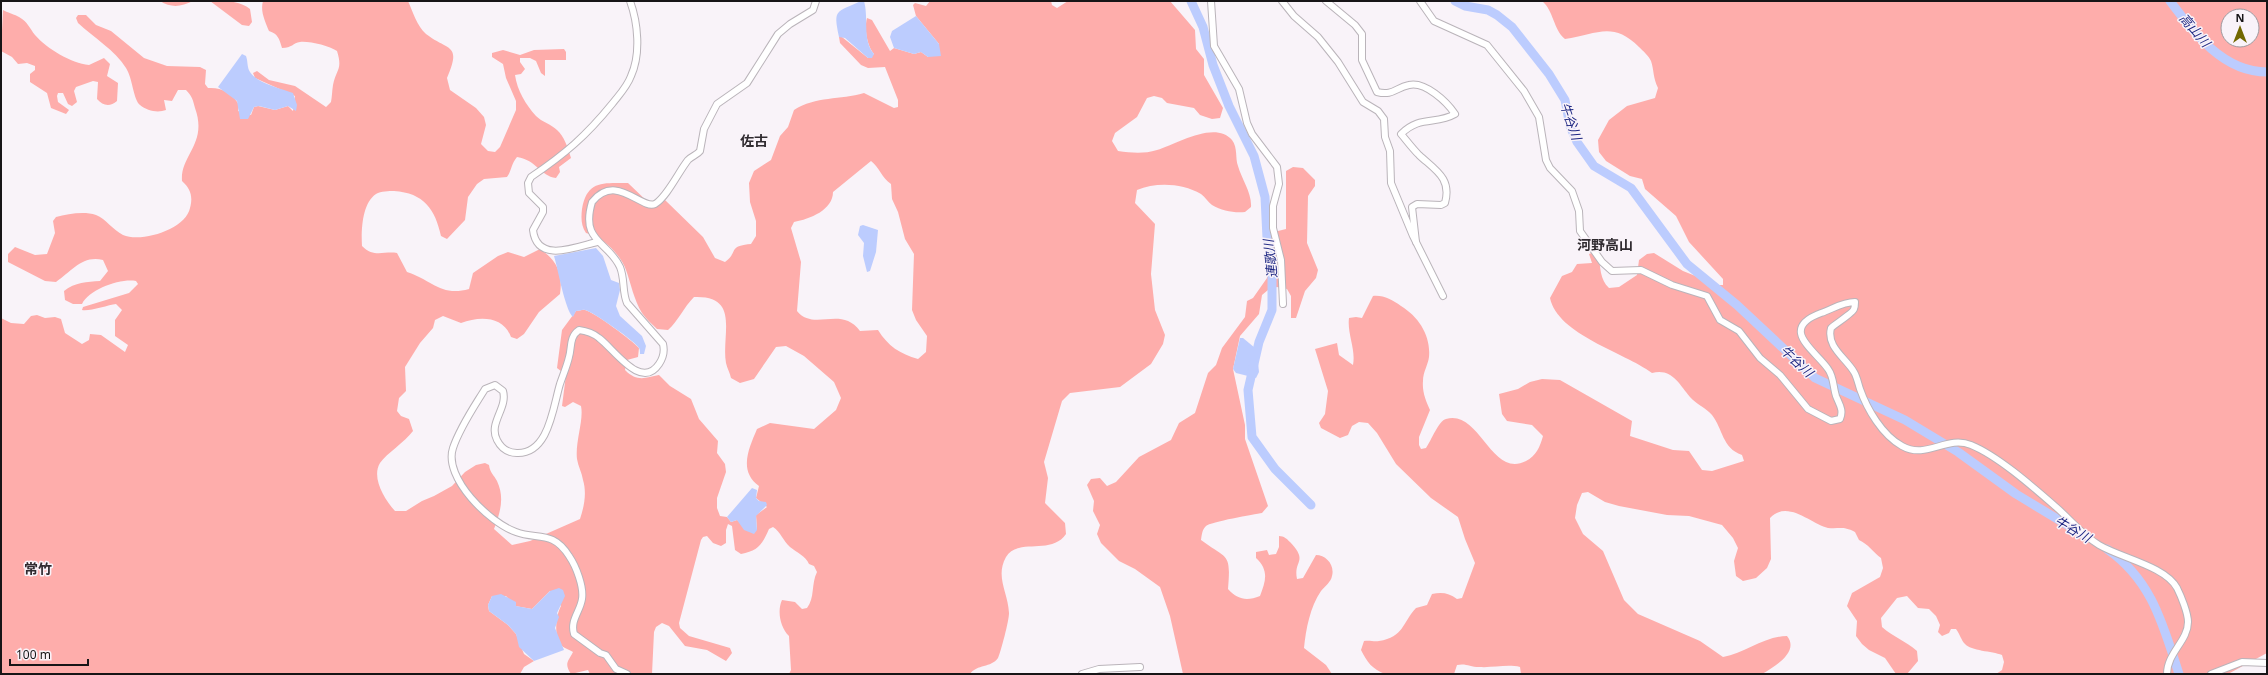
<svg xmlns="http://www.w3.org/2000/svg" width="2268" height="675" font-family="'Noto Sans','Noto Sans JP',sans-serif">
<rect width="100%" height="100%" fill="#f9f3f9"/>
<g fill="#feadab" fill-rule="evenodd">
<path d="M160 1H193C181 7 171 8 160 1Z"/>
<path d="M210 1C224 1 239 0 250 9L252 22 249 26 242 25Z"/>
<path d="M263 1H408C413 12 417 26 426 34 448 51 462 43 447 78L450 90 476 108 484 117 486 125 481 144 488 151 495 152 500 147 516 110V101L506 78 503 64 492 57V53L503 50 520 55 534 50 564 49 566 52V60H545V76L541 73 536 61 530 58H520V62L525 69 521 74 515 75C517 90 526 105 536 116 542 122 551 124 557 130 564 136 568 148 571 158L559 167 560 172 556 178C540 176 537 160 517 157 511 164 512 170 507 177L484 179 477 184 468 197 465 220 447 239 441 236C435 209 424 193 394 191 389 191 381 191 376 194 362 203 361 231 362 246 374 258 383 251 397 253L407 272C432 280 441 297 469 289L473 273 498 256 508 252 524 257 540 249C557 260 563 274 560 294L539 312 524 334 517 339 511 337C503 316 480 316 461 323L443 316 435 320 433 328 420 343 405 367 406 391 399 398 397 411 401 416 409 419 413 431C405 442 387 453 380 463 371 478 385 500 395 511H406L422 501 434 496 452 486 465 472 476 465 485 463 489 465C490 473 494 475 497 481 505 498 500 513 494 529L512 545 530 541 580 519C584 507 587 493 583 480 582 473 578 466 577 459 575 442 584 420 581 406L573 402 565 407 562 406 566 375 557 368 562 330 576 311C579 311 583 309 585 310 594 312 633 341 639 348L638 357 627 360 625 370C637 382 645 378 659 375L670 386 691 399 699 419 718 441 717 453 725 464 726 472 717 498V508L720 516 727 517 731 522 737 520 757 530 756 515 767 507 756 498 759 486C738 471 749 448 757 429L770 423 814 429 836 410 841 398 834 382 804 356 786 346 776 347 754 379 740 383 731 378C730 373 727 368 726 363 721 335 741 295 694 297 684 307 678 321 668 330L657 329C652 324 646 319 642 313 634 300 631 284 626 270 621 255 602 236 586 233 581 226 581 218 582 209 587 180 603 183 628 183L652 206 658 205 665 200 703 237 715 258 725 262C739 252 727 246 751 244L756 236V221L750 202 749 183 754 171 771 160 780 136 788 127 794 110C816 96 840 100 864 93L894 108 898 107V100L885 67 868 68 861 65 840 43 839 37H842L868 58 874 54C867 46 864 29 867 18L872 20 890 51 894 48 914 54 921 52 928 57 939 44 916 16 913 5 915 3 926 6 930 1H1051L1052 5 1057 8 1068 1H1170L1195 30 1196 49 1204 59V75L1223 108 1220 118 1212 119 1200 115 1194 108 1167 103 1162 98 1154 96 1147 98 1137 117 1115 133 1112 141 1118 151C1132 153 1144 154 1157 150 1177 144 1215 120 1232 140 1238 148 1235 158 1238 166 1242 180 1252 193 1251 207L1245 212C1234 213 1222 211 1212 205 1208 202 1205 197 1201 194 1182 183 1156 182 1137 190L1135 203 1155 224 1151 274 1155 310 1165 335 1163 344 1151 364 1120 387 1070 393 1062 401 1044 462 1048 478 1045 503 1065 523 1066 534C1051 556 1018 537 1006 557 995 577 1008 592 1009 613 1009 621 1001 651 998 658 991 668 977 664 970 674H789L791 670 789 636C780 627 777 611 782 600L795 602 802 609 807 608C815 598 811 584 817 572L814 566 809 564C806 556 796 552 790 547 783 541 781 532 773 527L769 529C762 545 758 551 741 554L735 550 732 526 728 524 726 530V543L721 546 713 543 707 536 703 537 701 540 679 623 680 628 689 636 730 648 732 653 726 661 707 650 685 646 669 626 662 623 656 627 654 632 652 674H590L588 670 571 674C564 663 568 662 573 652 570 650 564 648 562 646 553 638 556 615 561 606L550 591 532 609 515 606 506 596H492L488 605 489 611 508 625 516 634 524 654 534 661 524 667 520 674H1V318L11 323 24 324 31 316 37 315 45 318 55 317 61 319 65 333 82 344 89 340 90 334 101 335 125 352 128 345 115 336V320L122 310 116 304C108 305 88 312 82 310L83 307 129 293 138 284 136 281C121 278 89 289 82 304H73L65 300 64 291C75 282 87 282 100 281L108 271 103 260C82 255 72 271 56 282L45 281 8 262V254L15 247 35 255 47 254 55 233 53 221 56 217C68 214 84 211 96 215 106 219 113 230 123 235 142 243 186 229 190 208 193 197 191 189 182 181 180 155 208 144 195 108 193 100 192 96 186 90H178L172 101 164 100 166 110C158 113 147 111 140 105 133 99 133 79 126 68 115 50 94 38 78 23L76 18 78 15H86L96 25 111 31 144 58 167 66 200 67 206 70 205 84 208 88C221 87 233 93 239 105L238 111 251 115 254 107 258 106 275 110 288 106 293 111 295 96 255 78 253 73 257 71 269 80 295 86 326 107 331 102C332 97 332 91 333 85 336 69 343 70 337 51 329 46 310 41 300 42 293 43 292 48 282 48 279 38 278 34 269 31 265 21 260 11 263 1ZM871 161C879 167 882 178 891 184L892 199 898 212 905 239 914 254 912 310 916 320 927 336 926 352 918 359C900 354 888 346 878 330L860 331C841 305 814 332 797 311L801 262 791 228 794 222C810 219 833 210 833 192Z"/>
<path d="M1542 1H2267V653L2228 674H1996L2002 670 2004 662 2002 655C1992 651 1971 651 1965 644 1961 640 1960 634 1956 629H1951L1949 633 1942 636 1938 632 1940 625 1936 616 1929 609 1918 608 1907 596 1897 598 1881 618 1882 627C1893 637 1906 641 1917 651L1918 661 1907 674H1896L1885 658 1869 650 1862 644 1856 636 1857 621 1847 606 1852 593 1880 577 1883 568 1881 558C1873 552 1868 544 1859 540L1855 532C1843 526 1840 529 1828 528 1812 525 1788 499 1770 518L1771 559 1767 568 1756 578 1743 581 1736 576 1734 561 1738 548 1733 538 1722 525 1689 516 1667 515 1619 506 1605 502 1588 492 1582 493 1577 505 1575 518 1583 534 1603 551 1624 600 1638 614 1700 641 1723 657C1745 653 1765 636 1787 636 1800 652 1774 667 1762 674H1521L1520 667C1507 664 1493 668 1479 667 1470 667 1466 663 1457 665L1454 674H1385C1372 669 1367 662 1361 650L1364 641C1370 640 1374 642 1379 641 1404 637 1402 623 1416 608L1427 605 1432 594C1442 592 1449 593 1457 599L1462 598 1475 563 1465 539 1458 517 1431 498 1396 464 1377 433 1368 423 1359 422 1352 426 1348 435 1340 438 1321 428 1319 423 1325 414 1328 391 1315 349 1337 343 1339 355 1353 365C1356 349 1347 334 1349 318L1356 317 1362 318 1373 296C1384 295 1392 300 1401 306 1419 317 1431 336 1429 357 1428 365 1423 372 1423 381 1422 392 1426 401 1430 410L1419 437V445L1421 449 1426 448C1431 441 1439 420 1446 419 1480 409 1491 479 1526 461 1536 456 1540 447 1543 436L1532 425 1507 421 1502 414 1499 394 1518 389 1530 382 1542 379 1560 380 1632 421 1630 436 1673 450 1689 451 1702 470 1712 471 1744 461 1742 455C1722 448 1723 429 1712 415 1706 408 1696 404 1690 397 1679 384 1672 368 1652 373 1624 352 1558 335 1550 298L1562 276 1572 272 1577 264 1592 263 1589 254 1594 252 1599 255C1600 266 1600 280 1609 288L1619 287 1637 275 1639 260 1647 254 1654 253 1683 271 1718 285H1723V279L1689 242 1676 216 1645 189 1642 179 1630 176 1606 161 1599 152 1598 140 1609 120 1627 106 1655 98 1658 88C1653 78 1654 70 1651 61 1649 56 1643 51 1639 47 1612 20 1596 35 1565 39 1553 29 1554 11 1542 1ZM2228 16H2252V40H2228Z"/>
<path d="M3 10C6 12 16 15 19 17 28 22 30 29 35 35 47 49 71 63 89 65L104 58 110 64 107 76 118 83 117 101C110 107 103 106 97 99L98 82 93 81 76 87 74 91 77 102 72 106 68 104 63 93H58L57 96 58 102 69 110 66 114 51 108 47 93 30 82V74L35 70V66L27 63 18 64 12 57 1 51Z"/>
<path d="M1293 167 1303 168 1315 180V186L1308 196 1307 243 1318 270 1316 278 1305 291 1296 318H1291V296L1287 289 1277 287 1268 290 1262 295 1259 314 1240 336 1233 369 1245 425V439L1268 506 1262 513C1255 514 1210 522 1206 526 1202 530 1202 534 1201 540 1228 560 1231 552 1228 589 1238 600 1247 601 1260 596 1266 581 1269 570 1256 558V552L1267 550 1269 555 1276 554 1279 547V536C1284 536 1287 539 1290 542 1309 562 1293 560 1297 579L1303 578 1316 555C1326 555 1335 565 1332 576 1331 582 1325 586 1321 591 1310 607 1306 629 1304 648L1326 665 1332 674H1183L1170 616 1160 587 1135 569 1119 561 1101 543 1097 534 1100 525 1093 511 1094 501 1087 485 1091 479 1100 478 1107 486 1116 482 1139 457 1171 440 1179 423 1195 413 1208 373 1216 365 1222 348 1245 317 1247 301 1253 298 1267 278 1265 237 1270 233 1286 229V171Z"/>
</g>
<g fill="#bcccfe">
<path d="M861 1H864C869 19 862 40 874 54L872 58H868L845 38 839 37C833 8 836 13 861 1Z"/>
<polygon points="916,16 939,44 941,56 928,57 921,52 914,54 894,48 890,37 892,31"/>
<path d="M242 54 246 56C248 61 247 68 250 72 258 84 280 88 293 93L297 105 296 111 288 106 275 110 259 106 254 107 248 119H240L237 101 218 87Z"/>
<polygon points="863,225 878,230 876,252 870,271 867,272 863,256 864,243 858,235 860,226"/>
<path d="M596 248 603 256 611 280 619 283 620 290 616 306 620 316 642 336 646 346 644 354H640C640 352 640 349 639 348 636 342 592 311 585 310 583 309 579 311 576 311L573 317C565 310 558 269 554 256Z"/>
<polygon points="1240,338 1243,338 1255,348 1257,353 1259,372 1256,378 1236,373 1233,369"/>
<polygon points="752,488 757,490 756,498 759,501 766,502 767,505 756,516 757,530 754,534 744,530 737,520 731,522 727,517"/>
<polygon points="559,588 563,590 565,596 557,613 559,617 555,628 564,650 534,661 519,647 516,634 508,625 489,611 488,605 492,596 501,594 516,602 516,606 532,609 550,591"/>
</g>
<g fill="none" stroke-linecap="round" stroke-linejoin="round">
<g stroke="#bcccfe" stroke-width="9">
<polyline points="1191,1 1203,27 1213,65 1229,106 1254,156 1265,197 1267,238 1272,264 1272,310 1259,342 1248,390 1252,437 1275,469 1311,505"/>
<polyline points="1455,1 1465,6 1488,10 1497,15 1512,27 1549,74 1565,100 1570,126 1577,142 1594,166 1631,188 1687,264 1737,305 1815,378 1905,420 1958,452 2016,494 2087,537"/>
<path d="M2170 1C2194 33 2223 72 2267 72"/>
<path d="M2107 549C2152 580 2163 625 2179 674"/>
</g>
<defs>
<g id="street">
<polyline points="1211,1 1214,46 1239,89 1247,123 1252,134 1277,167 1279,184 1273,206 1273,228 1281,260 1283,304"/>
<polyline points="1282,1 1294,16 1318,37 1338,62 1363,102 1378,111 1384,119 1385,137 1390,151 1391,183 1413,236 1443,296"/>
<path d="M1326 1 1355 25 1362 34V60L1377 92C1393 96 1395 88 1409 85 1425 81 1447 102 1455 114 1436 125 1420 115 1401 134 1407 141 1412 148 1419 155 1435 170 1452 178 1445 203L1441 205 1417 204 1412 207 1416 242"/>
<path d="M1420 1 1434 21 1487 45 1524 91 1539 117 1546 160 1550 168 1572 191 1579 211 1580 231 1602 262 1612 271 1641 270 1672 285 1707 296 1720 320 1739 331 1760 358 1780 375 1808 409 1831 421 1840 419C1844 410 1839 404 1836 396 1833 387 1834 377 1828 369 1815 350 1778 329 1821 313 1833 309 1842 302 1855 302 1855 304 1855 307 1854 309 1853 313 1835 324 1831 328 1826 347 1846 358 1854 372 1857 377 1858 383 1860 389 1867 409 1882 435 1902 446 1927 460 1946 435 1971 445 1998 456 2033 487 2056 507 2071 520 2082 535 2099 545 2121 558 2165 566 2177 588 2181 596 2188 613 2188 622 2188 641 2167 653 2167 674"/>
<path d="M597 242C576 247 537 264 533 230L543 212V207L529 193 528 183 531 177C565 154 586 136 612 104 619 95 627 87 631 76 641 54 638 23 630 1"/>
<path d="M627 674 616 669 606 655 600 653 574 634C570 620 580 612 582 599 584 587 576 566 569 556 553 530 537 540 516 532 490 523 443 478 453 448 460 427 474 407 485 389L495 385 503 391C508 408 488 423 497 440 501 448 508 453 517 453 549 454 553 407 560 384 563 375 567 366 569 357 572 347 569 337 579 330 587 331 593 333 599 338 614 349 641 391 659 364 663 358 665 352 663 344L627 303C622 292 625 279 620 267 608 241 580 242 592 202 616 172 641 210 655 204 667 197 679 171 688 160 692 156 697 155 700 151L704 129 717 104 747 83 778 34 790 24 813 10 816 1"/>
<polyline points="1082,674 1099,669 1140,667"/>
<polyline points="2211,674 2242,662 2267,663"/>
</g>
</defs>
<use href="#street" stroke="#bab4ba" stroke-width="8"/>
<use href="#street" stroke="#fff" stroke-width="6"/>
</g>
<g text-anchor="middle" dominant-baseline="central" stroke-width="3" stroke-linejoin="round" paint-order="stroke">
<g font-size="13" font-style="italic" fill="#202984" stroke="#f9f3f9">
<text transform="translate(2195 30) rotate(49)">高山川</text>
<text transform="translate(1571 121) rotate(71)">牛谷川</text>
<text transform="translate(1270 259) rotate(-96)">連歌川</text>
<text transform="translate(1797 361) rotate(43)">牛谷川</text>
<text transform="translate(2073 529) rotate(30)">牛谷川</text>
</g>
<g font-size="14" font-weight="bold" fill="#302b30" stroke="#f9f3f9">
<text x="754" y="140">佐古</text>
<text x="1605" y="244">河野高山</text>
<text x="38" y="568">常竹</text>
</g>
</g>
<rect width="2268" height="675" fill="none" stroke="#171517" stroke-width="4"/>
<g transform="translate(2240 28)"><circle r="19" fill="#f9f3f9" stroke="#9f9a9f"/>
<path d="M0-3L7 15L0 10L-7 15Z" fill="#726800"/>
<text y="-6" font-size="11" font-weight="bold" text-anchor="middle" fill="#171517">N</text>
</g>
<path d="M10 659v6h78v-6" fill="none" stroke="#171517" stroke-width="2"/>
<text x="16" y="659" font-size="12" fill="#171517" stroke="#f9f3f9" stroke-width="3" paint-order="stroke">100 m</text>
</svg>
